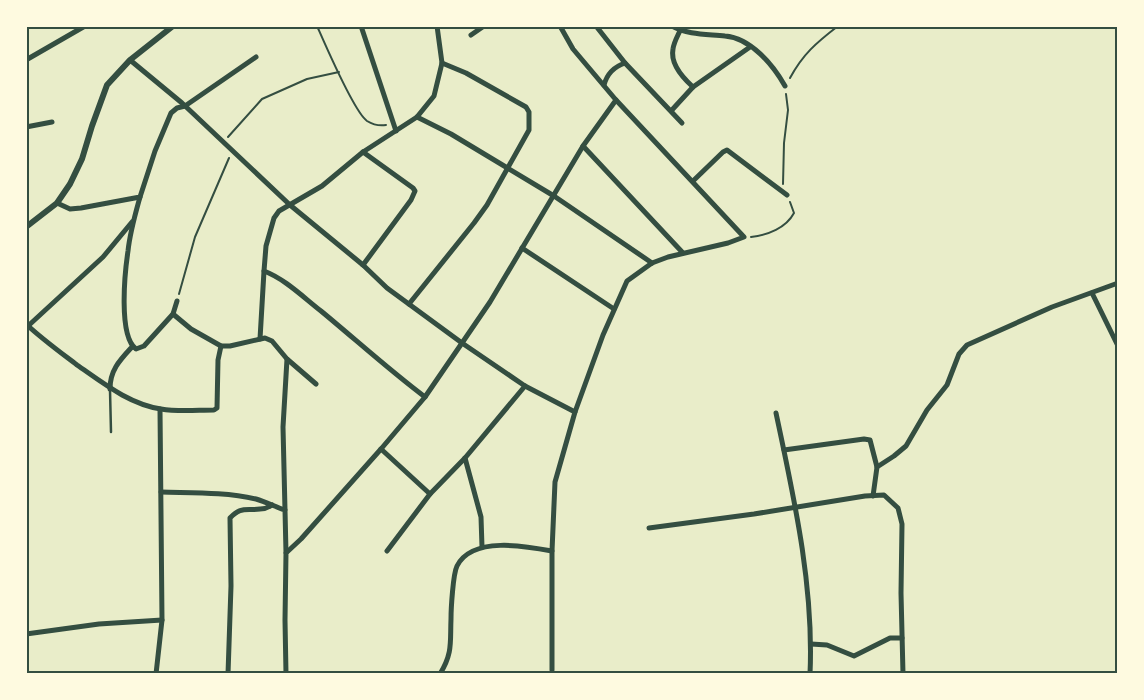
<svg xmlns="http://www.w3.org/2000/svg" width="1144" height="700" font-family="Arial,sans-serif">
<rect width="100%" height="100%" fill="#e9edc9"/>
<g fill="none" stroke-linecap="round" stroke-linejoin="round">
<g stroke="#344e41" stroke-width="2">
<path d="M317 26C325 44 354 112 367 121 372 124 380 126 386 125"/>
<path d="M790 78C803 54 816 43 838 26"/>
<polyline points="228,137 262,99 307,79 339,72"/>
<polyline points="783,184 784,143 788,110 786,94"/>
<path d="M751 237C768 235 786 228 794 213L790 202"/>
<polyline points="179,294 195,237 229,158"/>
</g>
<polyline stroke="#344e41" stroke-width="2.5" points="110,390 111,432"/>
<g stroke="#344e41" stroke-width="5">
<polyline points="361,26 396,131"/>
<polyline points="596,26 625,63 682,123"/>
<path d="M672 26C688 35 707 34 725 36 751 38 773 65 785 86"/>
<path d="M682 26C679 34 674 41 673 49 670 64 683 78 693 87"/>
<polyline points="471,35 484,26"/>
<polyline points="26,60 85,26"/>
<polyline points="130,60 182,103 290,205 363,265 387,288 462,343 490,302 583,146 616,100 573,49 560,26"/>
<path d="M604 85C607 74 613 67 625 63"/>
<polyline points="671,111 693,87 750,47"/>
<polyline points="417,117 451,134 554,196 652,263"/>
<polyline points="26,127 52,122"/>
<polyline points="583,146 683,253"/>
<polyline points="693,181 723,152 727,150 787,195"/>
<path d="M140 197C135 215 130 232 128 251 125 271 118 336 136 349L144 346 173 314 177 301"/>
<polyline points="57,203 70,209 81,208 140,197 155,151 171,113 177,108 185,106 256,57"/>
<polyline points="522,248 614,309"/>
<polyline points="363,265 411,200 415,191 413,188 363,152"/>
<polyline points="1092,293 1118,346"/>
<polyline points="409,304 474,223 487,205 529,130 529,112 526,107 466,73 442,63"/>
<polyline points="173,314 191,329 221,346 230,346 265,338 272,341 287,359 316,384"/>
<path d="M26 324C42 339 60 352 77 365 103 383 129 404 161 409 178 412 197 410 214 410L217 408 218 360 221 346"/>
<polyline points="28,326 103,257 132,222"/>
<polyline points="260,339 264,271"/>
<path d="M110 389C110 370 120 360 132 347"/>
<path d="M425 397C389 370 355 339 321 311 303 297 285 279 264 271L266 246 274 218 279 211 322 186 363 152 417 117 434 96 442 63 437 26"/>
<polyline points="575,412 603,335 627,281 652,263 668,257 728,243 744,237 616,100"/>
<path d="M776 413C794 498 814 586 810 674"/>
<polyline points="381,449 430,494 465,458 525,386"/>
<polyline points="784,450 864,439 870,440 877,467"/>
<polyline points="465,458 481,517 482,547"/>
<path d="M161 492C192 493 225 492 256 499 266 502 276 507 285 510L286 553"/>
<polyline points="873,496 877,467 894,456 906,446 927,410 947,385 959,354 967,345 1052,307 1118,283"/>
<polyline points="285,510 283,427 287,359"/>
<polyline points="649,528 754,514 865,496 884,495 898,508 902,524 901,593 903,674"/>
<polyline points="387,551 430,494"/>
<polyline points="26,634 99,624 162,620"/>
<polyline points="811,644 827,645 854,656 890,638 902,638"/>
<polyline points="156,674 162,620 160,409"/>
<path d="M228 674 231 586 230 518C241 506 246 511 260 509 264 509 269 507 272 505"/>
<polyline points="286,674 285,620 286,553 301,539 381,449 425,397 462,343 525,386 575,412 555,482 552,551 552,670"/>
<path d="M440 674C453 653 450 642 451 619 451 609 453 574 457 566 472 536 526 546 552 551"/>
</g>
<polyline stroke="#344e41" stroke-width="6" points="26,227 57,203 70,184 82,159 92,126 107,85 130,60 173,26"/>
</g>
<rect width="1144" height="700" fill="none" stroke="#fefae0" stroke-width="55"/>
<rect x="28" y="28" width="1088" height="644" fill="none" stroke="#344e41" stroke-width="2"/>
</svg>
